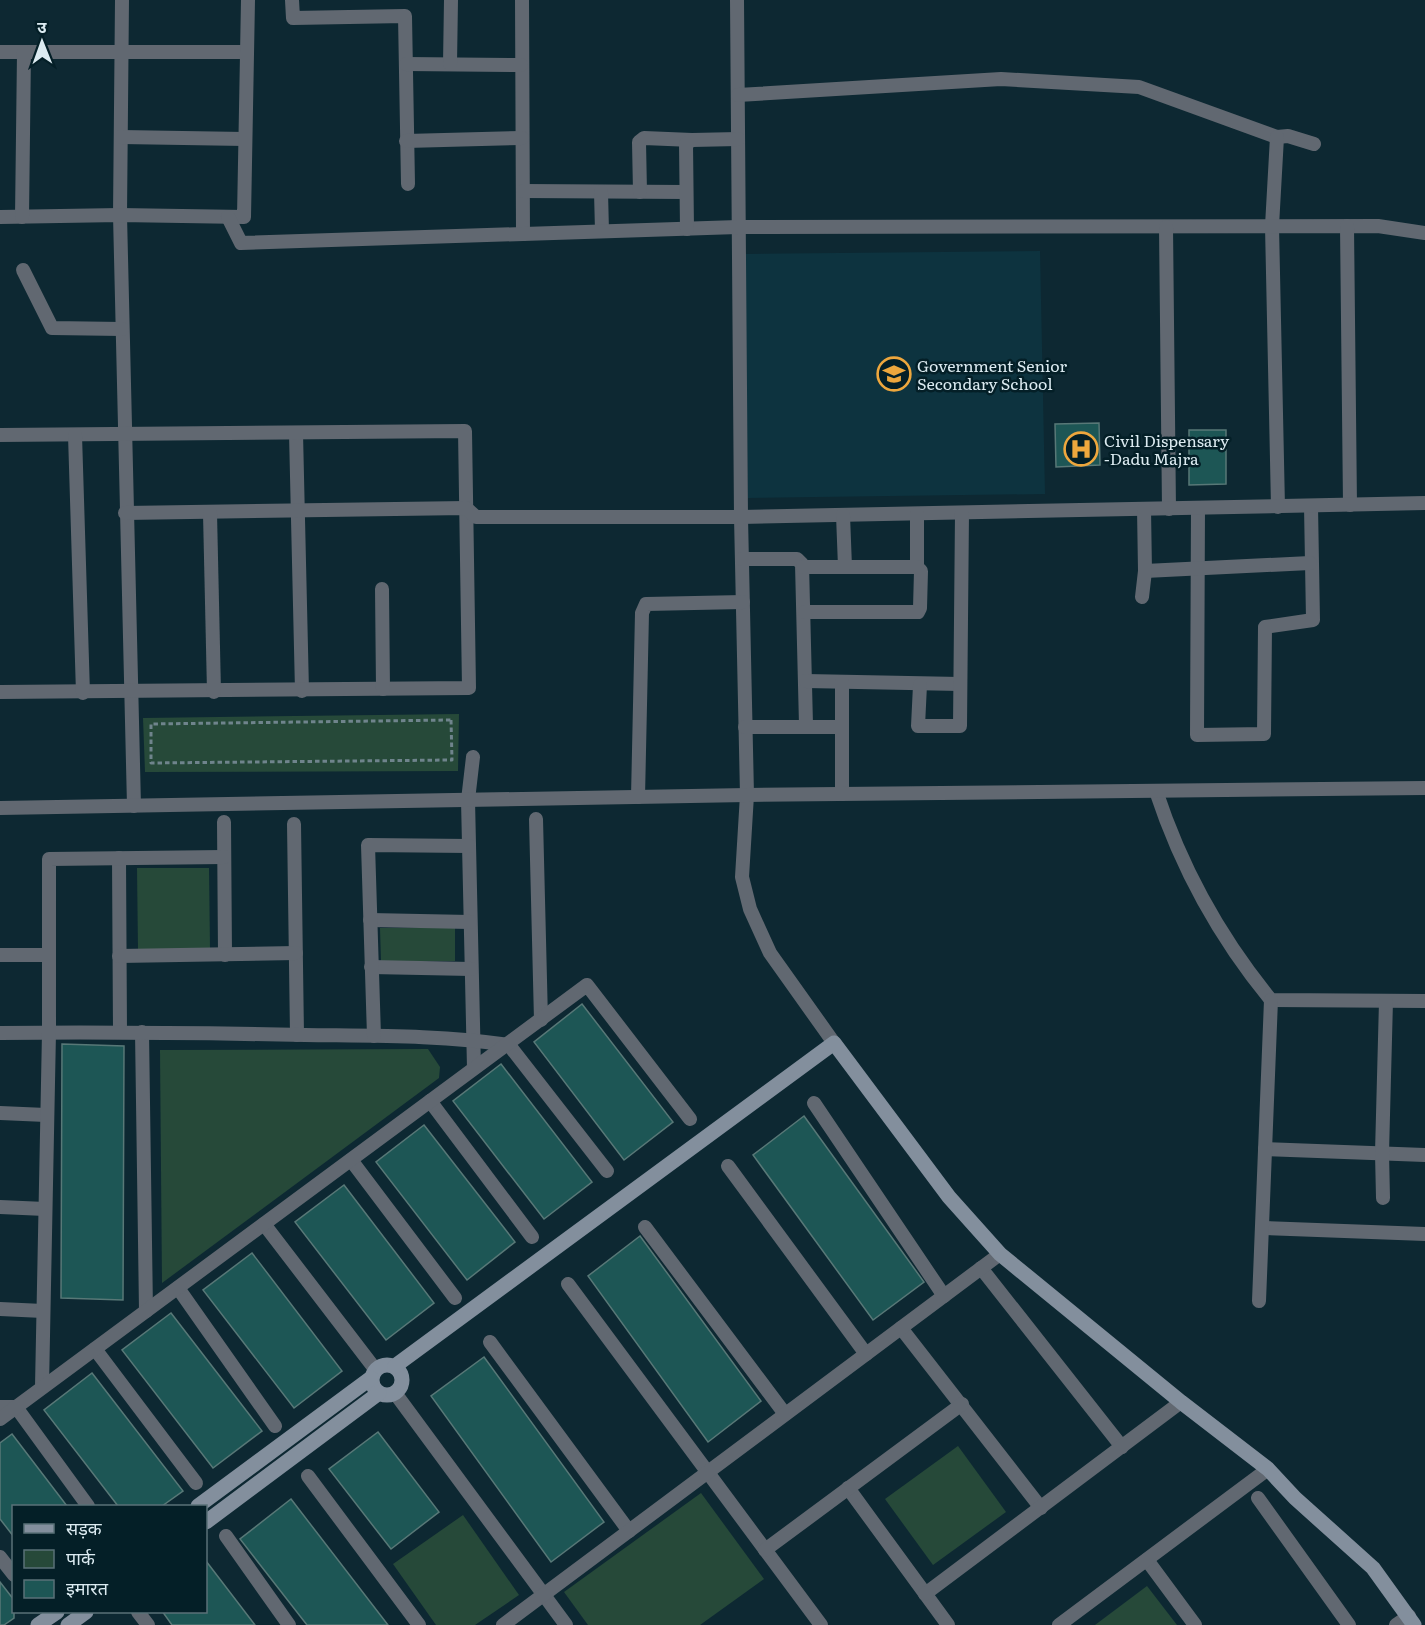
<svg xmlns="http://www.w3.org/2000/svg" width="1425" height="1625" font-family="Literata,'Noto Sans Devanagari',serif">
<rect width="100%" height="100%" fill="#0d2832"/>
<polygon fill="#0d333f" points="1040,251 1045,494 748,498 745,254"/>
<g fill="#264939">
<polygon points="459,714 458,771 145,772 143,718"/>
<polygon points="137,868 209,868 210,949 138,950"/>
<polygon points="380,928 455,928 455,961 381,961"/>
<polygon points="428,1049 440,1067 439,1078 162,1283 160,1050"/>
<polygon points="958,1446 1006,1512 933,1565 885,1499"/>
<polygon points="701,1493 764,1579 700,1625 588,1625 564,1592"/>
<polygon points="463,1515 519,1595 475,1625 436,1625 393,1564"/>
<polygon points="1147,1586 1177,1625 1095,1625"/>
</g>
<g fill="#1d5655" stroke="#587877" stroke-width="1.5">
<polygon points="1099,423 1100,465 1056,467 1055,424"/>
<polygon points="1189,430 1226,430 1226,484 1189,485"/>
<polygon points="582,1004 673,1122 624,1160 534,1042"/>
<polygon points="62,1044 124,1046 123,1300 61,1298"/>
<polygon points="501,1064 592,1182 544,1219 453,1101"/>
<polygon points="804,1116 924,1282 873,1320 753,1155"/>
<polygon points="424,1125 515,1242 467,1280 376,1162"/>
<polygon points="344,1185 434,1303 386,1340 295,1222"/>
<polygon points="640,1236 761,1401 708,1442 588,1276"/>
<polygon points="252,1253 342,1371 294,1408 203,1290"/>
<polygon points="171,1313 262,1431 213,1468 122,1350"/>
<polygon points="484,1357 604,1522 551,1562 431,1396"/>
<polygon points="92,1373 183,1491 162,1506 118,1506 44,1410"/>
<polygon points="378,1432 439,1512 391,1549 329,1469"/>
<polygon points="12,1434 67,1506 14,1506 14,1537 0,1519 0,1443"/>
<polygon points="291,1499 388,1625 307,1625 240,1539"/>
<polygon points="206,1561 255,1625 172,1625 162,1611 206,1611"/>
<polygon points="0,1582 14,1600 14,1618 4,1625 0,1625"/>
</g>
<g fill="none" stroke-linecap="round" stroke-linejoin="round">
<polygon stroke="#6f848c" stroke-width="3" stroke-dasharray="4.5 3" stroke-linecap="butt" points="451,720 452,760 151,763 151,724"/>
<g stroke="#616871" stroke-width="14">
<polyline points="122,0 120,215 134,806"/>
<polyline points="292,0 293,18 405,16 408,184"/>
<polyline points="522,0 523,234"/>
<polyline points="737,0 741,517 747,795 742,877 750,909 770,953 834,1043"/>
<polyline points="0,52 247,52"/>
<polyline points="406,64 521,65"/>
<polyline points="450,64 451,0"/>
<polyline points="738,95 1001,79 1139,87 1277,137 1288,136 1314,144"/>
<polyline points="121,137 245,139"/>
<polyline points="1277,137 1272,226 1278,507"/>
<polyline points="406,141 522,138"/>
<polyline points="523,191 686,192"/>
<polyline points="601,192 602,231"/>
<polyline points="640,192 639,142 644,138 692,140"/>
<polyline points="0,217 120,215 244,217 248,0"/>
<polyline points="22,217 24,52"/>
<polyline points="228,217 241,243 738,227 1378,226 1425,233"/>
<polyline points="1347,226 1350,505"/>
<polyline points="1166,227 1169,509"/>
<polyline points="687,229 686,144 692,140 738,139"/>
<polyline points="23,270 52,328 122,329"/>
<polyline points="296,433 302,691"/>
<polyline points="0,435 465,431 469,688 0,692"/>
<polyline points="75,435 83,693"/>
<polyline points="1198,508 1197,735 1264,734 1265,627 1313,620 1311,506"/>
<polyline points="125,513 466,508 476,517 741,517 1425,503"/>
<polyline points="210,513 214,692"/>
<polyline points="917,514 917,567"/>
<polyline points="843,515 845,567"/>
<polyline points="742,559 797,559 802,564 806,725"/>
<polyline points="803,567 917,567 921,571 920,608 918,612 805,612"/>
<polyline points="1145,571 1310,563"/>
<polyline points="382,589 383,689"/>
<polyline points="1142,597 1145,571 1144,509"/>
<polyline points="806,681 960,684"/>
<polyline points="920,685 918,726 960,726 962,513"/>
<polyline points="745,727 842,727"/>
<polyline points="473,757 468,800 474,1068"/>
<path d="M1156 791C1181 867 1220 938 1271 1000L1425 1001"/>
<polyline points="842,794 842,682"/>
<polyline points="638,797 642,613 646,604 743,602"/>
<polyline points="0,808 747,795 1425,788"/>
<polyline points="536,819 541,1020"/>
<polyline points="224,822 225,955"/>
<polyline points="294,824 297,1035"/>
<polyline points="119,858 120,1032"/>
<polyline points="370,920 470,922"/>
<polyline points="0,955 48,955"/>
<polyline points="119,956 296,953"/>
<polyline points="371,967 471,969"/>
<polyline points="142,1032 146,1311"/>
<path d="M0 1033C102 1032 203 1033 305 1035 372 1036 442 1035 509 1045L607 1171"/>
<polyline points="374,1036 368,845 469,846"/>
<polyline points="430,1101 532,1237"/>
<polyline points="814,1103 944,1296"/>
<polyline points="0,1113 46,1115"/>
<polyline points="1265,1149 1425,1155"/>
<polyline points="351,1160 455,1298"/>
<polyline points="728,1166 866,1354"/>
<polyline points="1383,1198 1382,1153 1386,1001"/>
<polyline points="0,1207 45,1209"/>
<polyline points="264,1224 375,1369"/>
<polyline points="645,1227 785,1414"/>
<polyline points="1262,1228 1425,1234"/>
<polyline points="981,1268 1122,1447"/>
<polyline points="568,1284 821,1625"/>
<polyline points="178,1288 275,1426"/>
<polyline points="1259,1301 1271,1000"/>
<polyline points="0,1309 43,1311"/>
<polyline points="901,1328 1041,1508"/>
<polyline points="490,1342 629,1531"/>
<polyline points="95,1349 196,1483"/>
<polyline points="42,1387 49,1032 49,859 224,857"/>
<polyline points="395,1393 566,1625"/>
<polyline points="0,1407 16,1407 88,1506"/>
<polyline points="0,1419 587,985 690,1119"/>
<polyline points="308,1476 419,1625"/>
<polyline points="848,1488 948,1625"/>
<polyline points="1258,1498 1349,1625"/>
<polyline points="226,1536 289,1625"/>
<polyline points="765,1550 962,1404"/>
<polyline points="0,1557 14,1575"/>
<polyline points="1147,1560 1195,1625"/>
<polyline points="925,1594 1181,1402"/>
<polyline points="138,1612 148,1625"/>
<polyline points="503,1625 1000,1254"/>
<polyline points="1059,1625 1268,1469"/>
<polyline points="1396,1625 1409,1616"/>
</g>
<g stroke="#838f9d" stroke-width="15">
<circle cx="387" cy="1380" r="15"/>
<polyline points="395,1366 834,1043 949,1197 1000,1254 1181,1402 1268,1469 1295,1498 1373,1568 1414,1625"/>
<polyline points="198,1506 371,1378"/>
<polyline points="206,1522 379,1393"/>
<polyline points="38,1625 57,1612"/>
<polyline points="68,1625 86,1612"/>
</g>
</g>
<defs>
<symbol id="school-ring" viewBox="-11 -11 22 22"><circle r="9.5" fill="#041f27" stroke="#eea73d" stroke-width="1.5"/><path d="M0-5L7-2L0 1L-7-2ZM-4 1L0 2.5L4 1V4Q0 6-4 4Z" fill="#eea73d"/></symbol>
<symbol id="hospital-ring" viewBox="-11 -11 22 22"><circle r="9.5" fill="#041f27" stroke="#eea73d" stroke-width="1.5"/><path d="M-5-5h3v3.5h4V-5h3V5h-3V1.5h-4V5h-3Z" fill="#eea73d"/></symbol>
</defs>
<g fill-rule="evenodd">
<use href="#school-ring" x="875" y="355" width="38" height="38"/>
<use href="#hospital-ring" x="1062" y="430" width="38" height="38"/>
</g>
<g text-anchor="middle" dominant-baseline="central" stroke-width="5" stroke-linejoin="round" paint-order="stroke">
<g font-size="16" fill="#dcebf1" stroke="#041f27" text-anchor="start">
<text x="917" y="365">Government Senior<tspan x="917" dy="18">Secondary School</tspan></text>
<text x="1104" y="440">Civil Dispensary<tspan x="1104" dy="18">-Dadu Majra</tspan></text>
</g>
</g>
<rect x="12" y="1505" width="195" height="108" fill="#041f27" stroke="#5a7178" stroke-width="1.5"/>
<rect x="24" y="1524" width="30" height="9" fill="#838f9d" stroke="#5a7178" stroke-width="1.5"/>
<text x="66" y="1535" font-size="18" fill="#dcebf1">सड़क</text>
<rect x="24" y="1550" width="30" height="18" fill="#264939" stroke="#5a7178" stroke-width="1.5"/>
<text x="66" y="1565" font-size="18" fill="#dcebf1">पार्क</text>
<rect x="24" y="1580" width="30" height="18" fill="#1d5655" stroke="#5a7178" stroke-width="1.5"/>
<text x="66" y="1595" font-size="18" fill="#dcebf1">इमारत</text>
<g transform="translate(42 42) rotate(359)" stroke="#041f27" stroke-width="4.5" paint-order="stroke">
<path d="M0-4.5L10 22L0 15L-10 22Z" fill="#dcebf1"/>
<text y="-9" font-size="16" font-weight="bold" text-anchor="middle" fill="#dcebf1">उ</text>
</g>
</svg>
